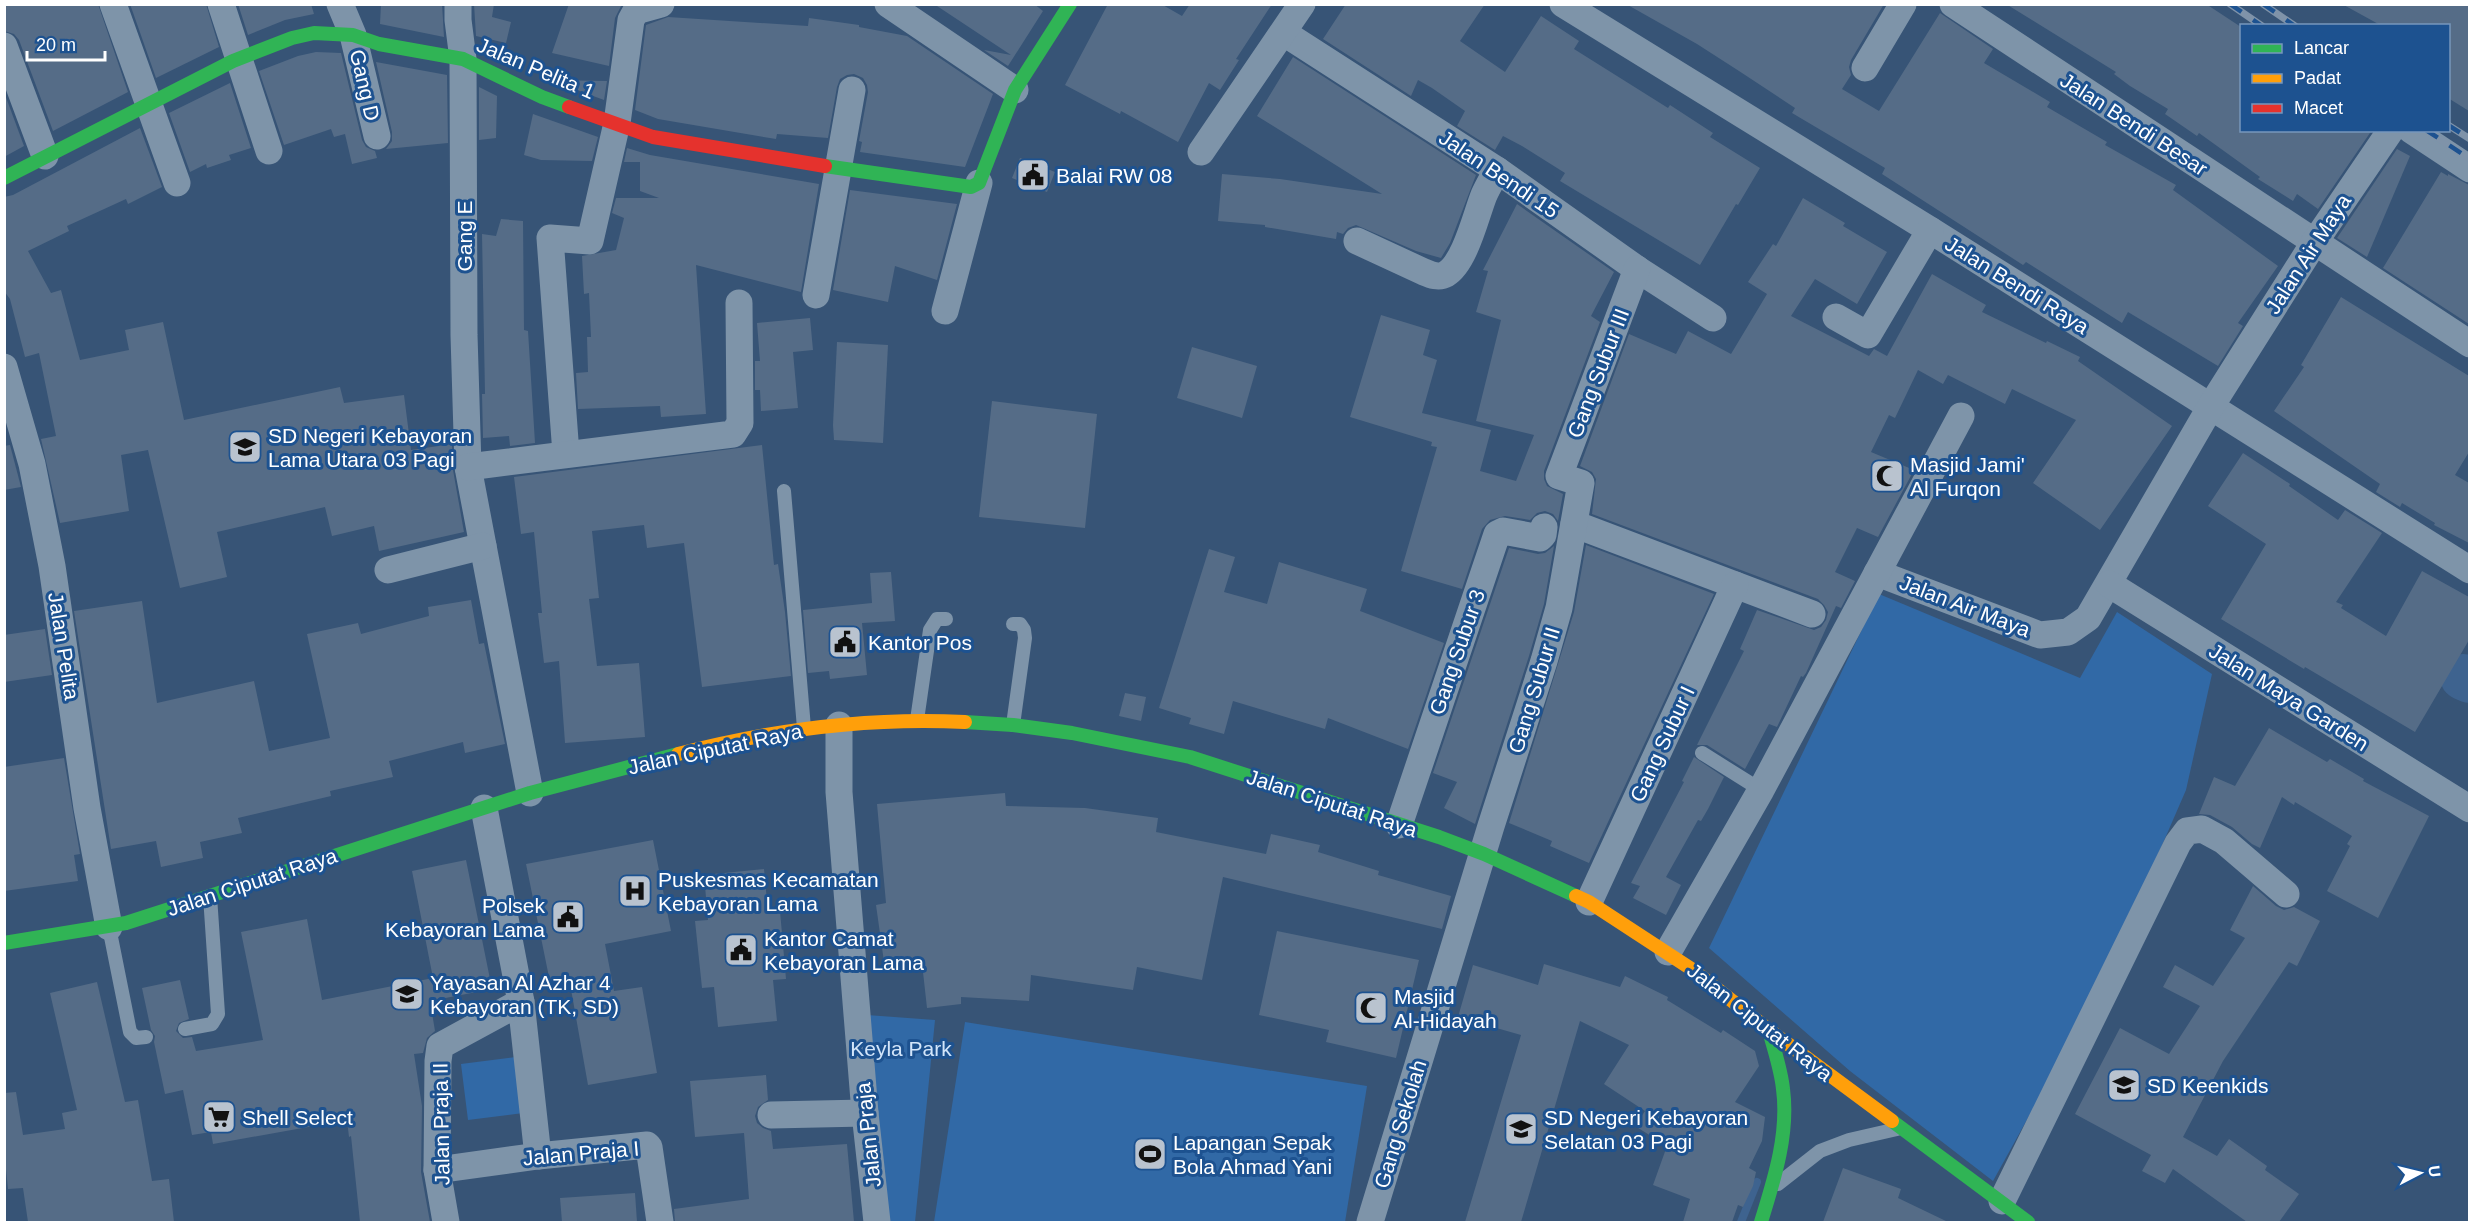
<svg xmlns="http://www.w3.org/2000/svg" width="2474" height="1227" font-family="Arial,sans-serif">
<rect width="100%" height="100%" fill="#375476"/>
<g fill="#3169a6">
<polygon points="1879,594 2080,678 2117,612 2212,674 2186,790 2100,988 1993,1181 1850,1071 1709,948"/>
<polygon points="867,1015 935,1020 915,1222 884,1222"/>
<polygon points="965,1022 1367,1086 1345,1222 934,1222"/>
<polygon points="524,1056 531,1112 468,1120 461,1064"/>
</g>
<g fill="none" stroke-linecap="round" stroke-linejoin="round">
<polyline stroke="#3e638f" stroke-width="8" points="1741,1222 1757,1182"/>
<polyline stroke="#3e638f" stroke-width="46" points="2463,677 2470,680"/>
</g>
<g fill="#556c87">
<polygon points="4,4 98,4 128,92 53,131 19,40 14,34 4,31"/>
<polygon points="130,4 206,4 219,47 156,78"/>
<polygon points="238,4 311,4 314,14 285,20 248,35"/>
<polygon points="381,4 442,4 444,37 380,24"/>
<polygon points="474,4 494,4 492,17 511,22 506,43 476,36"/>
<polygon points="569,4 622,4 615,18 609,66 552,53"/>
<polygon points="934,4 1034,4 1043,11 1008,66 984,50 1011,55"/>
<polygon points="1108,4 1161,4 1182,16 1190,4 1272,4 1236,59 1239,60 1220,90 1209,83 1178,142 1121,111 1120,114 1065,85"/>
<polygon points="1346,4 1485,4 1460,41 1505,72 1541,16 1579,41 1574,49 1668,108 1670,105 1713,133 1710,137 1760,168 1738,205 1736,204 1700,265 1560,181 1565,173 1522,146 1503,136 1495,150 1457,126 1465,111 1432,88 1418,80 1411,96 1323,39"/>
<polygon points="1626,4 1884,4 1851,60 1849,67 1851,75 1842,89 1879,111 1940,13 1993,49 1984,63 2050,102 2047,107 2107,142 2105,145 2176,185 2173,190 2278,266 2238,323 2243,326 2218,366 2128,312 2122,323 2026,262 2023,265 1882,174 1885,168 1792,113 1795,108 1739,71 1697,44"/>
<polygon points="2006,4 2206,4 2241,27 2241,130 2372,130 2318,209 2297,194 2293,201 2258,179 2260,177 2199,133 2197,136 2165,114 2168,109 2130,86 2114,74 2116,72"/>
<polygon points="2342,4 2469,4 2469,111 2448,98 2448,26 2382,26"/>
<polygon points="668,17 808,26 809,18 859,25 859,27 907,36 993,94 965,167 860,152 862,142 859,141 868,92 867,85 863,78 854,74 847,75 840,79 837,87 828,138 777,134 776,139 658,119 635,110 646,25"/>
<polygon points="316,52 341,53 362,140 366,147 375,151 377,158 352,164 345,134 334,137 331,129 284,145 259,71 298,56"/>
<polygon points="1293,57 1476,175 1450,243 1441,258 1416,251 1356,225 1348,228 1343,234 1337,232 1336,239 1265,227 1265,225 1218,221 1222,174 1280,179 1382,194 1257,116"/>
<polygon points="376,62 447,75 448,143 386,149 392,141 392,132"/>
<polygon points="550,80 607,81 604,100"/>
<polygon points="230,83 251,148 229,155 231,160 207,168 206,164 190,172 169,113"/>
<polygon points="479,87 497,96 496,138 479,140"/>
<polygon points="4,92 24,146 4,157"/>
<polygon points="533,114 598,137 592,161 541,160 524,155"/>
<polygon points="140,128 162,187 128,204 126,199 67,226 69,231 28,251 51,293 61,290 80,360 129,350 125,330 163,322 184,420 340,387 344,403 404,395 411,450 452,444 453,470 464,532 379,551 374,526 332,536 325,507 217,532 227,577 180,588 148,450 121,455 129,511 60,523 41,439 56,436 39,353 25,357 10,299 4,291 4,197 13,195"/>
<polygon points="627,148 650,155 819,184 801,292 696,265 706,414 661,417 660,406 578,409 576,373 588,372 587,337 591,337 589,293 584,294 582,256 616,250 624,218 612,213 616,198 659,198 640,191 640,162 624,162"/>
<polygon points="2397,149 2410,156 2367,257 2337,238"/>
<polygon points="1020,158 1055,172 1047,192 1012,178"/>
<polygon points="2441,172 2448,176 2448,174 2469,185 2469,324 2383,268"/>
<polygon points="850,190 957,204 937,280 895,266 888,302 833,290"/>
<polygon points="1803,198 1845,223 1843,226 1887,252 1857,304 1815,279 1791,316 1869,356 1874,349 1887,356 1932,274 1986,305 1982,312 2046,343 2047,341 2080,357 2078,361 2172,426 2100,530 2033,483 2076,420 2012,389 2005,404 1948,375 1943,384 1918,370 1895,418 1889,415 1871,452 1914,470 1878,537 1857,528 1835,572 1855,581 1841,608 1836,606 1806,673 1803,677 1801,676 1777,727 1769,724 1745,769 1707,745 1697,745 1744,651 1740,649 1757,610 1814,630 1821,627 1826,620 1828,612 1824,605 1818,599 1592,514 1596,479 1592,472 1580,466 1629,334 1676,354 1688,331 1731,354 1767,294 1748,282 1773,244 1776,246"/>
<polygon points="1517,204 1614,272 1591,316 1600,322 1544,471 1544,479 1547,486 1563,494 1558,521 1553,514 1545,511 1537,513 1530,520 1505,516 1490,520 1482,529 1462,589 1401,571 1437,447 1431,446 1432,442 1350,417 1381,315 1430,330 1423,355 1437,360 1422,413 1491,430 1480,471 1516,481 1534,435 1476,421 1501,320 1476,312 1488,271 1483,270"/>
<polygon points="501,219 523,221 524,330 528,331 535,443 510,446 509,436 483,438 482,394 485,394 482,234 496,236"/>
<polygon points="2341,297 2469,376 2469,452 2455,475 2469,483 2469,543 2434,525 2435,523 2402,503 2400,507 2376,492 2380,484 2274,411 2304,367 2301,365"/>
<polygon points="810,318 813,350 793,352 798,408 761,411 760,390 755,390 755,361 760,361 757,323"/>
<polygon points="837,342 888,345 883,443 834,440 833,425"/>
<polygon points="1192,347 1257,366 1242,418 1177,398"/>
<polygon points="992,401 1097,414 1085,528 979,517"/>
<polygon points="10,445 21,487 4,490 4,446"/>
<polygon points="762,445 774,565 778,564 785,612 791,676 702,687 684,543 647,548 644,525 592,531 599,598 589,599 597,666 639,663 645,737 565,743 559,661 544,663 538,613 542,613 534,532 521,534 514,477"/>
<polygon points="2243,453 2290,484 2289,486 2338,520 2345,510 2382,533 2336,602 2343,605 2341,608 2386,636 2422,571 2469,597 2469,640 2415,732 2305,667 2304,669 2221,619 2266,544 2208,506"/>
<polygon points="1586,545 1714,594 1589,863 1550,846 1552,841 1509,823 1574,612"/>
<polygon points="1554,546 1544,604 1529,656 1475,824 1444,808 1457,782 1433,773 1509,548 1538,554 1545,553"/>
<polygon points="1209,549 1235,557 1224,592 1267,604 1279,562 1367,589 1360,611 1444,643 1408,749 1328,718 1325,729 1233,701 1224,734 1189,724 1191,718 1159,708"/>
<polygon points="891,572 895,621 862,623 867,675 830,679 829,671 808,673 803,610 872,603 870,573"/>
<polygon points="471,600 479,644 484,643 505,744 465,753 463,742 389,761 393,777 330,791 331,796 238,818 242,833 200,842 203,858 161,867 156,841 111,849 74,611 142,601 157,703 254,681 269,751 330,738 307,634 358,623 361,634 429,616 428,607"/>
<polygon points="45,629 52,675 4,682 4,635"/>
<polygon points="1125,693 1146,697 1141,721 1119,716"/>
<polygon points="2269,728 2327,762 2330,759 2364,779 2363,781 2429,816 2378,918 2327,891 2350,846 2347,844 2352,836 2295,802 2294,805 2282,797 2260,848 2252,844 2232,827 2210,815 2199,814 2214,777 2235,786"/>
<polygon points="1694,757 1724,777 1708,809 1701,821 1698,820 1666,877 1681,885 1666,915 1633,898 1640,886 1631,883 1684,782 1682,781"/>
<polygon points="64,758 80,854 74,855 78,881 4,891 4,767"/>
<polygon points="1005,793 1006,806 1085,808 1158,818 1156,832 1266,854 1271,834 1320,845 1318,852 1379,871 1378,875 1451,896 1442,929 1223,877 1202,980 1137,967 1133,990 1031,975 1029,1001 961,997 961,1004 927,1008 922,963 885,969 876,905 886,903 877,804"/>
<polygon points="653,840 671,931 605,944 614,991 642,987 657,1073 588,1085 569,978 550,982 526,864"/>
<polygon points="466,860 492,989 430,1001 435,1031 427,1038 423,1053 414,1054 422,1106 421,1172 430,1222 360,1222 351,1136 349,1137 347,1120 213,1144 211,1132 192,1135 183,1090 165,1094 154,1042 155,1036 151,1030 142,988 180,980 189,1019 179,1023 176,1031 183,1038 192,1037 196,1051 263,1040 241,932 307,919 322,1000 433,978 412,871"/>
<polygon points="764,869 768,912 780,911 786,979 773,980 777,1021 718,1027 714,987 702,988 695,921 708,920 704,875"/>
<polygon points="2253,886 2276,906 2284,910 2294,907 2320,921 2297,966 2289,962 2223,1061 2183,1137 2217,1156 2229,1139 2267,1166 2265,1170 2299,1194 2279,1222 2247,1222 2173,1169 2165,1183 2142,1171 2151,1155 2075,1114 2120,1028 2169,1054 2200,1006 2163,987 2175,965 2213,986 2245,938 2230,930"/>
<polygon points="1277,931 1419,960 1396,1058 1326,1042 1329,1030 1259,1015"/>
<polygon points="1544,964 1620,987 1625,976 1668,997 1667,1000 1721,1033 1723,1030 1755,1051 1759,1066 1735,1102 1765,1117 1762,1141 1749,1168 1756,1172 1753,1186 1743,1207 1738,1205 1732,1222 1683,1222 1690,1199 1653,1185 1667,1146 1635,1126 1645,1111 1604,1084 1629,1045 1580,1021 1521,1222 1465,1222 1521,1035 1458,1017 1473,965 1538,985"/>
<polygon points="97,982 125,1102 138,1100 152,1181 169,1179 174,1222 28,1222 23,1188 8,1189 4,1150 4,1093 16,1092 23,1135 65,1129 62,1113 77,1110 50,993"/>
<polygon points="766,1075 768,1100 758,1107 755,1116 757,1123 763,1128 771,1131 773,1149 847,1144 854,1222 675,1222 674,1209 749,1199 744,1133 695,1137 690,1081"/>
<polygon points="1843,1168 1901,1189 1898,1198 1948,1222 1823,1222"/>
<polygon points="635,1193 637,1222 562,1222 560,1198"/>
</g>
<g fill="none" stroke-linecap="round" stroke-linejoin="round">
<g stroke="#7e94a9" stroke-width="14">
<polyline points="784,491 804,728"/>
<polyline points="1013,624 1020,624 1024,630 1025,638 1013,725"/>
<polyline points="917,720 930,630 937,619 946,619"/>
<polyline points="1702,753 1761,790"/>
<polyline points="109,927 130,1032 136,1038 146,1037"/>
<polyline points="185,1029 212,1024 218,1014 210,896"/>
<polyline points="1778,1184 1820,1151 1849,1140 1897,1129"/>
</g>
<g stroke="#7e94a9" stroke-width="27">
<polyline points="113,4 177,183"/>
<polyline points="221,4 269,151"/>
<polyline points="340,4 353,35 377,136"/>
<polyline points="458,4 458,20 463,59 464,335 468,467 530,793"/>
<polyline points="888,4 1015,90"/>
<polyline points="1563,4 1930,230 2470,570"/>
<polyline points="1953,4 2470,344"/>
<polyline points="1284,33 1497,170 1637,269 1713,318"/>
<polyline points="4,46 45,156"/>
<polyline points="1865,68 1903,4"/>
<polyline points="2411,130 2470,169"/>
<polyline points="1201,152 1302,4"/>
<path d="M1357 241 1424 272C1431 275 1439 278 1446 274 1465 263 1476 215 1484 195 1488 186 1493 178 1497 170"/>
<polyline points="816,295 852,90"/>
<polyline points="945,311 979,183"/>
<polyline points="1836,317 1868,335 1930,230"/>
<polyline points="4,367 32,464 52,566 87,808 109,927"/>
<polyline points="566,454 550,238 590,241 617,123 631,20 636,11 661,4"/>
<polyline points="468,467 733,434 740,423 739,303"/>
<polyline points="1574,524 1812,614"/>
<polyline points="388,570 483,546"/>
<polyline points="1877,573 2040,635 2068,632 2088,618 2211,406 2314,243 2391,130"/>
<polyline points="2109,584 2470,809"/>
<polyline points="839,725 839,792 865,1113 877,1222"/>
<polyline points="484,808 521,1002 538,1156"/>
<polyline points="1399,825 1497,534 1503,531 1540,538 1543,535 1544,527"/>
<polyline points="1589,902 1735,585"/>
<polyline points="1668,952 1761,790 1961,416"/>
<polyline points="771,1115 865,1113"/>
<polyline points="437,1170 538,1156 647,1145 649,1147 660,1222"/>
<polyline points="2002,1201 2178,843 2187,831 2202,829 2224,841 2286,894"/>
<polyline points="446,1222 437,1170 438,1061 440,1046 521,1002"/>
<polyline points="1370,1222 1491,826 1544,661 1559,608 1581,483 1559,476 1637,269"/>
</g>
<g stroke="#30b455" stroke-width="14">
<polyline points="825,166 971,187 979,183 1015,90 1070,4"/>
<polyline points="4,178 233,61 292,38 314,33 353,35 379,44 463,59 542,97 569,107"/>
<polyline points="965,722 1013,725 1072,733 1190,757 1439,837 1484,854 1576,896"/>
<polyline points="4,943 126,923 530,793 678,754"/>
<polyline points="1892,1121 2028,1222"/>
<path d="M1761 1222C1774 1180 1789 1134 1783 1089 1781 1069 1774 1050 1769 1030"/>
</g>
<g stroke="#ff9f0a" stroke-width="14">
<path d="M678 754C771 730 868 717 965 722"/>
<polyline points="1576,896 1589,902 1693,970 1769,1030 1892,1121"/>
</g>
<polyline stroke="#e5322d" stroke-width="14" points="569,107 653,137 825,166"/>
<defs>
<g id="rail">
<polyline points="2230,4 2262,26"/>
<polyline points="2263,4 2295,26"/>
<polyline points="2448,125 2470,139"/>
<polyline points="2426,130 2470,159"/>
</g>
</defs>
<use href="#rail" stroke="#7f93a9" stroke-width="7"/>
<use href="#rail" stroke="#1d5290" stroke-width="4.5" stroke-dasharray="14" stroke-linecap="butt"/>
</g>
<defs>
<symbol id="civic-square" viewBox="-11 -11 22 22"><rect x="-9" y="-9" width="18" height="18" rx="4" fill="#b9c3cf" stroke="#1d5290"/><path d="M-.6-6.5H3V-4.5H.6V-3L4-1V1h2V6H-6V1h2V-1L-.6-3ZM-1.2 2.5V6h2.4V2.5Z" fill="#111"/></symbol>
<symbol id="school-square" viewBox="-11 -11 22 22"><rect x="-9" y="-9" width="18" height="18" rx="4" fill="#b9c3cf" stroke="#1d5290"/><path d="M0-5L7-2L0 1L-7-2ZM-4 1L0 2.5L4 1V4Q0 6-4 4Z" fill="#111"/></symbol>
<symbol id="mosque-square" viewBox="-11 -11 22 22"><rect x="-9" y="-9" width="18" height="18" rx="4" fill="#b9c3cf" stroke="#1d5290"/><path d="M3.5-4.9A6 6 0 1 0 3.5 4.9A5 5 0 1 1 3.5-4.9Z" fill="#111"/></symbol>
<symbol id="hospital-square" viewBox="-11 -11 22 22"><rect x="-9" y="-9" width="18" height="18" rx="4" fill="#b9c3cf" stroke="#1d5290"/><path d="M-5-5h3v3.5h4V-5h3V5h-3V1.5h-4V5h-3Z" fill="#111"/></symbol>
<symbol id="supermarket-square" viewBox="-11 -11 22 22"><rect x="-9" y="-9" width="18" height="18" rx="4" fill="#b9c3cf" stroke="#1d5290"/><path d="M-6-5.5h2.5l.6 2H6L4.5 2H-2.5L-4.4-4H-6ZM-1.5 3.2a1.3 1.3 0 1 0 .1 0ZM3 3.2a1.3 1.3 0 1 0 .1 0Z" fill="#111"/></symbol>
<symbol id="stadium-square" viewBox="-11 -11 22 22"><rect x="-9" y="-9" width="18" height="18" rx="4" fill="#b9c3cf" stroke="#1d5290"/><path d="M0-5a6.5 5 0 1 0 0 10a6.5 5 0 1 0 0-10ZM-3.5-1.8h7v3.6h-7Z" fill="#111"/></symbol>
</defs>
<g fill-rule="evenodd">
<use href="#civic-square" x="1014" y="156" width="38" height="38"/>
<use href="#school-square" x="226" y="428" width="38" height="38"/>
<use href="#mosque-square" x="1868" y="457" width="38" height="38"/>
<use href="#civic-square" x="826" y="623" width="38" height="38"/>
<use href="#hospital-square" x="616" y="872" width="38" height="38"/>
<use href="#civic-square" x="549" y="898" width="38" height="38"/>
<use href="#civic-square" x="722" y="931" width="38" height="38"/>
<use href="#school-square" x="388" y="975" width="38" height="38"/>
<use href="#mosque-square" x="1352" y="989" width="38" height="38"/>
<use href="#school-square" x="2105" y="1066" width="38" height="38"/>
<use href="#supermarket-square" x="200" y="1098" width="38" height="38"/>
<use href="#school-square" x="1502" y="1110" width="38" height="38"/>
<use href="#stadium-square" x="1131" y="1135" width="38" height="38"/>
</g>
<g text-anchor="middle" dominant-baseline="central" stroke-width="6" stroke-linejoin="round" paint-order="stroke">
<g font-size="21" fill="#fff" stroke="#1d5290">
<text transform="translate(536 68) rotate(23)">Jalan Pelita 1</text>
<text transform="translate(365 85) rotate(77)">Gang D</text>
<text transform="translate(2134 124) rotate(33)">Jalan Bendi Besar</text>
<text transform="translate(1499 174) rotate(34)">Jalan Bendi 15</text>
<text transform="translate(464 236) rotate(-90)">Gang E</text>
<text transform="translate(2308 254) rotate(-57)">Jalan Air Maya</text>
<text transform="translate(2017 285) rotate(32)">Jalan Bendi Raya</text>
<text transform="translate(1598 373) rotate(-69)">Gang Subur III</text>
<text transform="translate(1965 606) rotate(21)">Jalan Air Maya</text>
<text transform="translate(64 646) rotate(81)">Jalan Pelita</text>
<text transform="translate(1457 652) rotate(-71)">Gang Subur 3</text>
<text transform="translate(1534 690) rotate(-73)">Gang Subur II</text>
<text transform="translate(2289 697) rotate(32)">Jalan Maya Garden</text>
<text transform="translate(1662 744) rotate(-65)">Gang Subur I</text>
<text transform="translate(715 749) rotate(-12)">Jalan Ciputat Raya</text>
<text transform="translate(1332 803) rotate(18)">Jalan Ciputat Raya</text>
<text transform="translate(252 882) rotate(-18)">Jalan Ciputat Raya</text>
<text transform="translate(1760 1022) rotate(38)">Jalan Ciputat Raya</text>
<text transform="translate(441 1124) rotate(-91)">Jalan Praja II</text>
<text transform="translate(1400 1124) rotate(-73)">Gang Sekolah</text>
<text transform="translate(868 1135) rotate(-96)">Jalan Praja</text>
<text transform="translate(581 1153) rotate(-5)">Jalan Praja I</text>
</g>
<g font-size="21" fill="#fff" stroke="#1d5290" text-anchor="start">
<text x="1056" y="175">Balai RW 08</text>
<text x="268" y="435">SD Negeri Kebayoran<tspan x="268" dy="24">Lama Utara 03 Pagi</tspan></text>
<text x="1910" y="464">Masjid Jami'<tspan x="1910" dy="24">Al Furqon</tspan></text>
<text x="868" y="642">Kantor Pos</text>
<text x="658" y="879">Puskesmas Kecamatan<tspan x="658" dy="24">Kebayoran Lama</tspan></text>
<text x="545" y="905" text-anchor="end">Polsek<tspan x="545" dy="24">Kebayoran Lama</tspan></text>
<text x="764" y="938">Kantor Camat<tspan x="764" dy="24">Kebayoran Lama</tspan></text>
<text x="430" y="982">Yayasan Al Azhar 4<tspan x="430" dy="24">Kebayoran (TK, SD)</tspan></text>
<text x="1394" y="996">Masjid<tspan x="1394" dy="24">Al-Hidayah</tspan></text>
<text x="2147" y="1085">SD Keenkids</text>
<text x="242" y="1117">Shell Select</text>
<text x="1544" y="1117">SD Negeri Kebayoran<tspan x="1544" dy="24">Selatan 03 Pagi</tspan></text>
<text x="1173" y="1142">Lapangan Sepak<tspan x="1173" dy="24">Bola Ahmad Yani</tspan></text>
</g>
<g font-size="21" fill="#d2e5fa" stroke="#1d5290">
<text x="901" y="1048">Keyla Park</text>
</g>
</g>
<rect width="2474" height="1227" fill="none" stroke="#ffffff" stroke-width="12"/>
<rect x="2240" y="24" width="210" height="108" fill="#1d5290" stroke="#7797bc" stroke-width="1.5"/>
<rect x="2252" y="44" width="30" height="9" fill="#30b455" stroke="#7797bc" stroke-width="1.5"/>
<text x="2294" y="54" font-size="18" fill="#ffffff">Lancar</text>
<rect x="2252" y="74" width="30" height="9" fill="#ff9f0a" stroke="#7797bc" stroke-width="1.5"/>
<text x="2294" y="84" font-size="18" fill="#ffffff">Padat</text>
<rect x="2252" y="104" width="30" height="9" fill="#e5322d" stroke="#7797bc" stroke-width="1.5"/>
<text x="2294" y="114" font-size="18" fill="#ffffff">Macet</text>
<g transform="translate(2420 1173) rotate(83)" stroke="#1d5290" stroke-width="4.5" paint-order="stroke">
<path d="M0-4.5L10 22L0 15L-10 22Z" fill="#ffffff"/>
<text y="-9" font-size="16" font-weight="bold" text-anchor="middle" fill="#ffffff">U</text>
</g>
<path d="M27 51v9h78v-9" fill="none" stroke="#ffffff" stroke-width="3"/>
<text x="36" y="51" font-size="18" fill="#ffffff" stroke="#1d5290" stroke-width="4.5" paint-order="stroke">20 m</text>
</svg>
